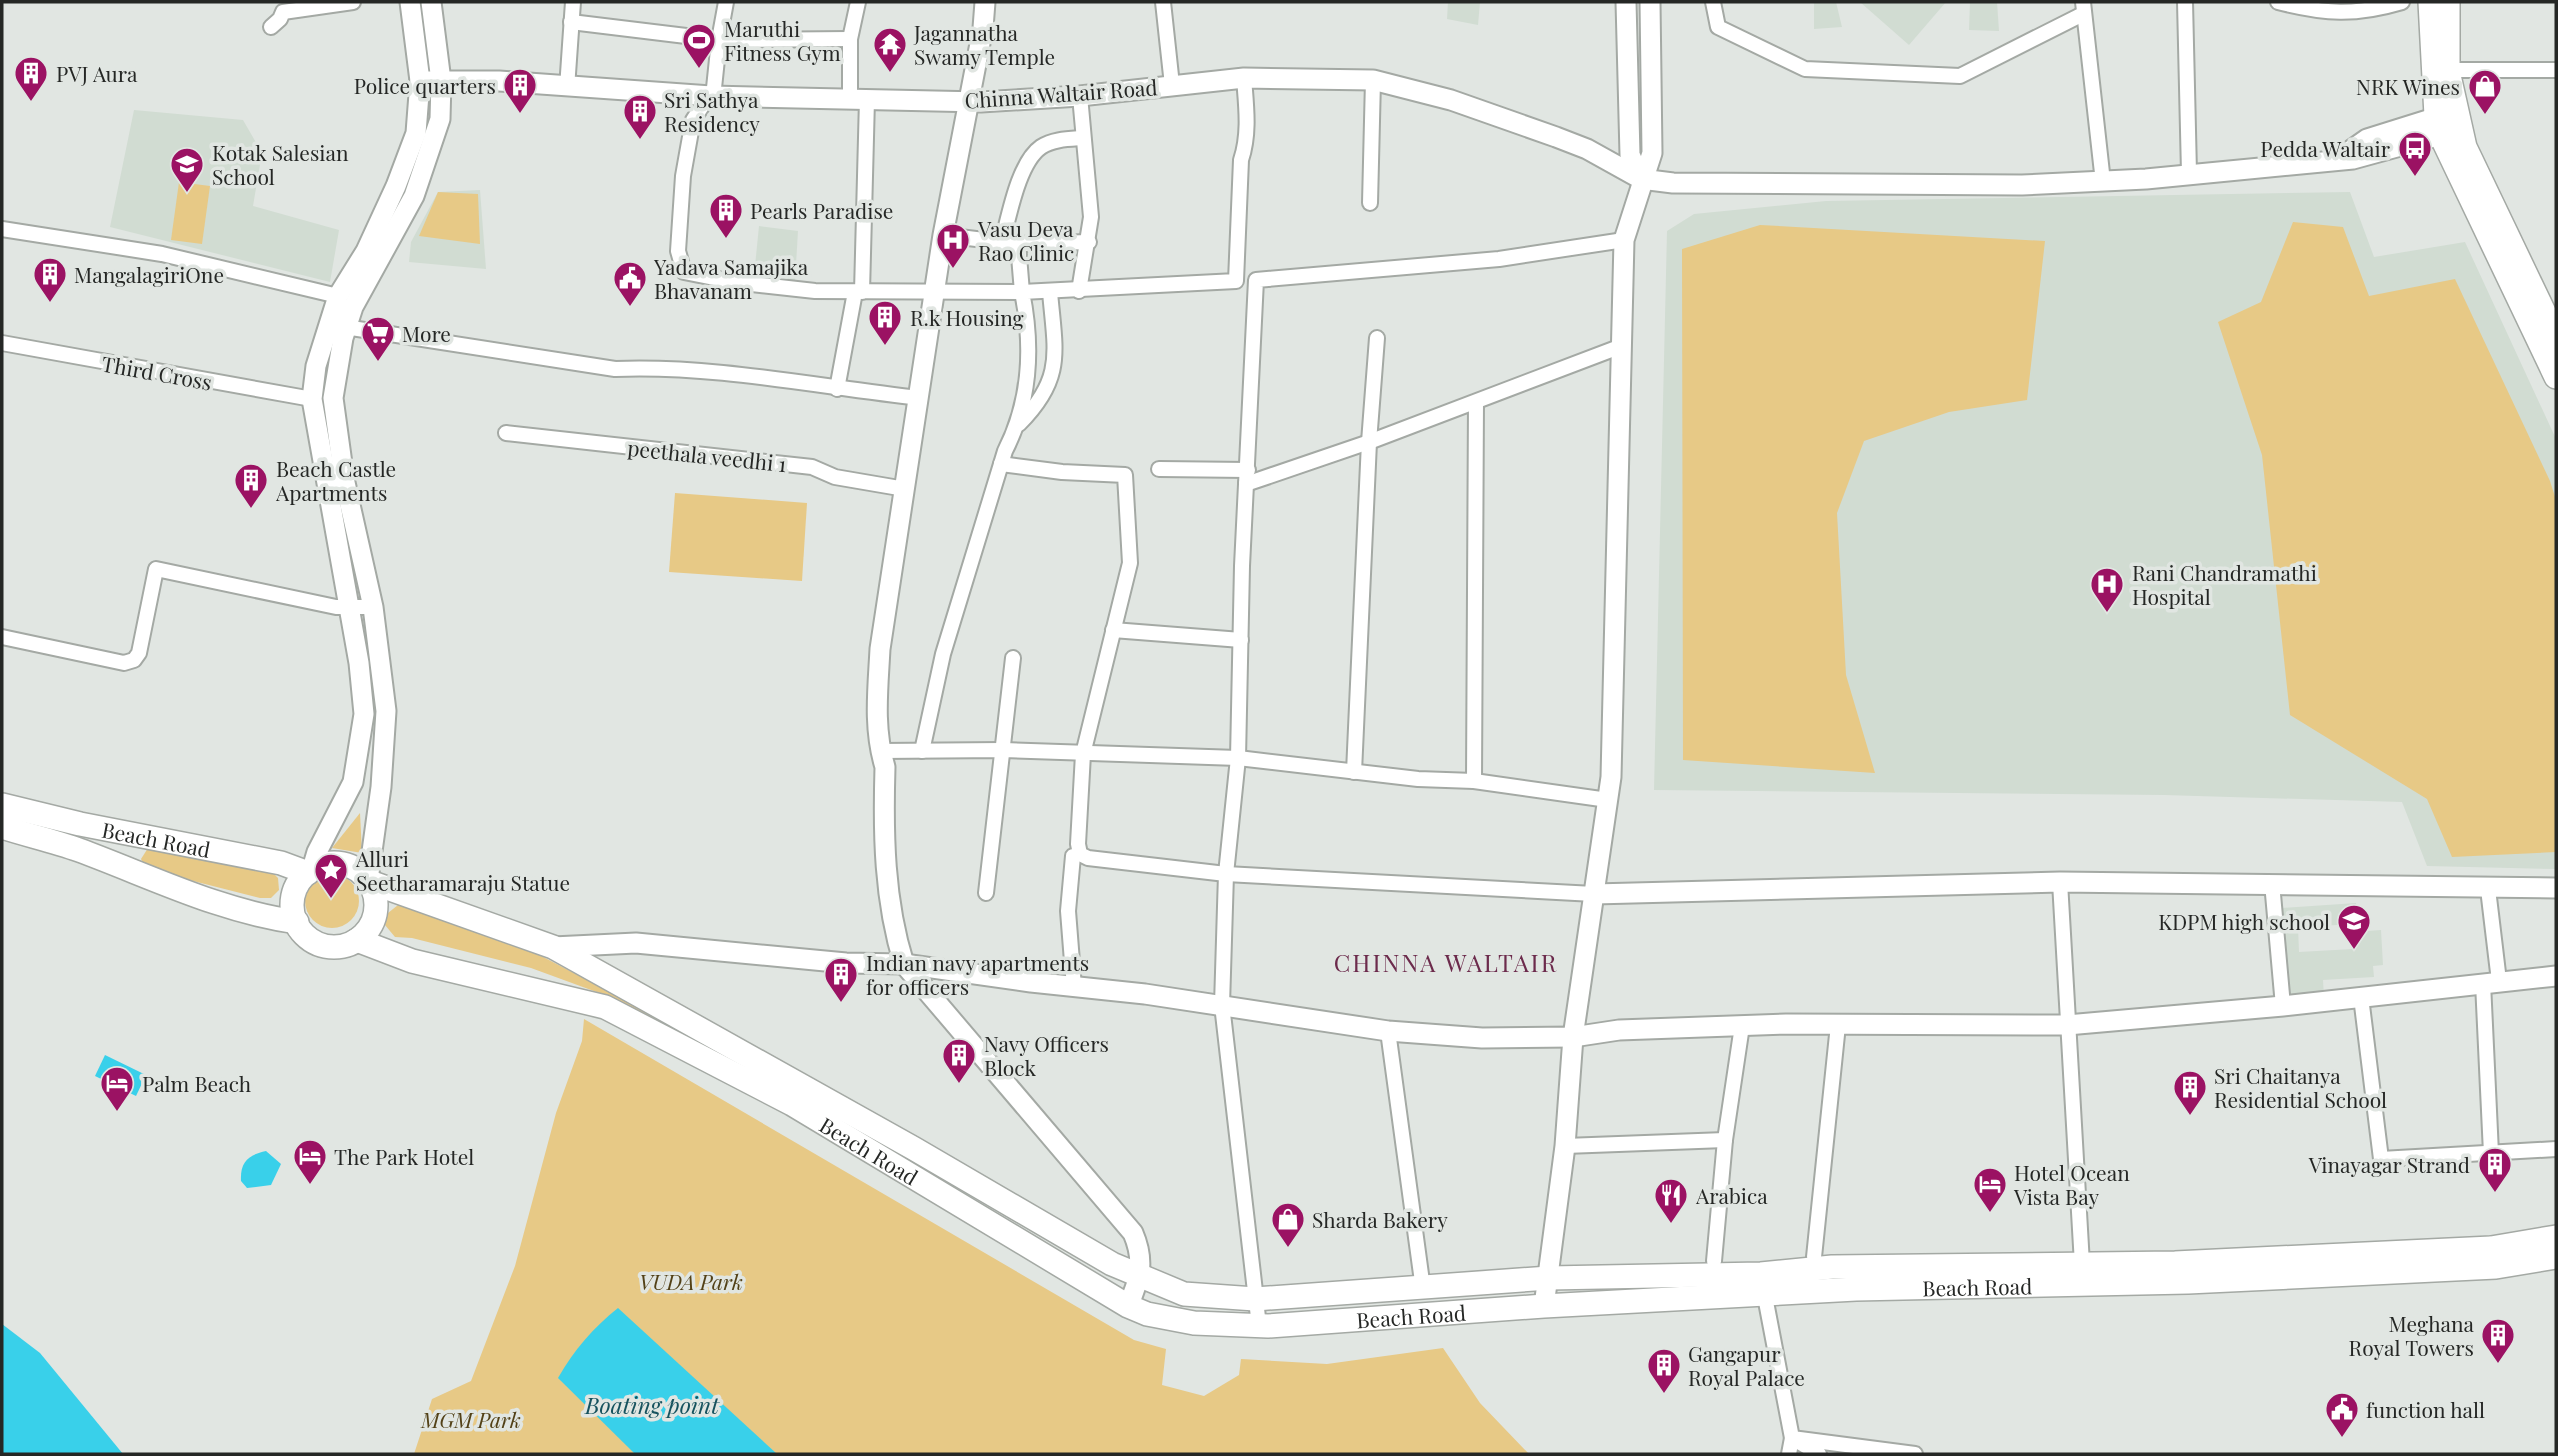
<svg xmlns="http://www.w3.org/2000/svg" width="2558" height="1456" font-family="'Playfair Display',serif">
<rect width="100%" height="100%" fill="#e1e6e2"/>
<g fill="#d1dcd2">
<polygon points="1448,2 1480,2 1478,25 1447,19"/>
<polygon points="1814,2 1836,2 1842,27 1814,29"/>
<polygon points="1860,2 1946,2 1909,45"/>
<polygon points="1970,2 1997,2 1999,31 1969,30"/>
<polygon points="134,110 243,120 262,153 253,206 339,230 330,282 110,227"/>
<polygon points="480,190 486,269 409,262 411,242 438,192"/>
<polygon points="2350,192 2374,257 2465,242 2556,439 2556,869 2427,866 2402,802 2164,795 1654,790 1667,231 1694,214 1826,201"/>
<polygon points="759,226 798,231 795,281 754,276"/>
<polygon points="2356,903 2357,924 2298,927 2299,952 2353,949 2353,932 2381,930 2383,965 2373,966 2374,977 2323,980 2324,998 2288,1000 2282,908"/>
</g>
<g fill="#e7c986">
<polygon points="179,182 210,186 202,244 171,240"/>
<polygon points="438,192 478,194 480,244 419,236"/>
<polygon points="2293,222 2343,227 2369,296 2455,279 2550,481 2556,500 2556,852 2452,857 2427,799 2290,715 2262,455 2218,322 2261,302"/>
<polygon points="1760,225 2045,241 2027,400 1949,412 1864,441 1837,513 1846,675 1875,773 1683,760 1682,249"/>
<polygon points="675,493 807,503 802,581 669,572"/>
<polygon points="360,813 362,853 332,848"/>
<polygon points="148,848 269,869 278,878 279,890 271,898 260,898 146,869 141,859"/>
<circle cx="332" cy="901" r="27"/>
<polygon points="398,905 418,909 526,948 721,1050 719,1055 602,994 531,968 412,938 395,937 385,925 388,913"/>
<polygon points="584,1019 1134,1340 1166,1349 1162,1385 1204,1396 1239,1375 1241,1359 1327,1364 1443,1348 1480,1403 1529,1454 414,1454 432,1399 471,1381 515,1266 556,1113 582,1041"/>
</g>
<g fill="#39d0ea">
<polygon points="105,1055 146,1075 136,1096 95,1076"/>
<path d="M266 1151 281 1164 271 1185 247 1188 241 1181C240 1162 248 1155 266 1151Z"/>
<path d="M618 1308 777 1454H635L558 1378C574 1350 593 1328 618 1308Z"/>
<polygon points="2,1324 40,1353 123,1454 2,1454"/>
</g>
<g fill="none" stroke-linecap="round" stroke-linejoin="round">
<defs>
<g id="minor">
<polyline points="1163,2 1172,85"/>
<polyline points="1713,2 1718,27 1805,69 1960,76 2083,14"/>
<polyline points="2083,2 2103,182"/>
<polyline points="2185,2 2189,173"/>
<path d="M2278 2C2325 14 2355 16 2402 2"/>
<polyline points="571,22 719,40 726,2"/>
<polyline points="271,27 280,19 283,12 353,2"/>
<polyline points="850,39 719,40 714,88 693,120 683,176 678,251 684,272 734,282 815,291 1022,292 1018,244"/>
<polyline points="2441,70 2556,70"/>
<polyline points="567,88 573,2"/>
<polyline points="850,100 850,39 858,2"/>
<polyline points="1370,203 1373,80"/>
<polyline points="2,229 162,254 338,296"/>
<polyline points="943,235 1018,244 1089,242"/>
<path d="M1002 242C1009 217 1018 163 1041 147 1053 139 1069 139 1083 138"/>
<polyline points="1079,291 1091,217 1080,96"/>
<polyline points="862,292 867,99"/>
<path d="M345 327 615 369C717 365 819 387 920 398"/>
<polyline points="2,343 312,399"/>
<polyline points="837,389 855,292"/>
<path d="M1019 424C1065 378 1055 351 1050 292"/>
<polyline points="506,433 812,467 835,477 905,489"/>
<polyline points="1001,464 1062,472 1125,475 1130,563 1083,754 1078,844 1080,854 1088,858 1226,874 1594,894"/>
<polyline points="1159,469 1248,470"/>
<polyline points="1246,484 1369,442 1619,347"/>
<polyline points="1113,630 1241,640"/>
<polyline points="2,637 124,663 134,660 139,653 156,569 336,607 373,607"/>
<polyline points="880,751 1004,750 1238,758 1418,779 1474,781 1608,800"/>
<path d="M922 751 943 654 1005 451C1030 402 1033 346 1022 292L1236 281 1241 160C1250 133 1246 105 1244 78"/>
<polyline points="1354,772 1369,442 1377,338"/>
<polyline points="1474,781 1476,402"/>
<polyline points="1073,856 1068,911 1074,987"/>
<polyline points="2060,882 2082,1264"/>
<polyline points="2272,883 2283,1006"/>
<polyline points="2488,889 2499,981"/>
<polyline points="986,893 1013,658"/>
<polyline points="2483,983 2491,1153"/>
<polyline points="2361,997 2381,1159 2556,1149"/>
<polyline points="1388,1031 1423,1289"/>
<polyline points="1565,1146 1725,1140"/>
<polyline points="1814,1257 1838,1025"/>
<polyline points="1714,1261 1725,1140 1742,1026"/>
<polyline points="1763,1286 1792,1438 1915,1454"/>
<polyline points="1259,1326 1222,1005 1226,874 1238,758 1242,566 1256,280 1499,259 1624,240"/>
<polyline points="1789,1454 1792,1438 1819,1454"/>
</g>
<g id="tertiary">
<path d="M985 2 983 28 943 235 880 649C878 688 873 728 885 767 883 834 884 900 904 964L1133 1233C1145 1261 1140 1279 1128 1306"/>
<polyline points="1626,2 1630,155 1641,179"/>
<polyline points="420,81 499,81 711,96 981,102 1080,96 1244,78 1373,80 1451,100 1556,137 1587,149 1641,179 1673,183 2022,185 2146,179 2353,159 2455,131"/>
<polyline points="2340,158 2367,139 2450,113"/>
<polyline points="312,869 317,852 353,782 364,714 359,663 312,399 316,366 338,296 366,251 396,186 416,133 420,81 410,2"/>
<polyline points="368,880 381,787 386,711 373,607 344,478 333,398 343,338 353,307 414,196 440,119 441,81 431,2"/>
<polyline points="1594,894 2060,882 2556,888"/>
<polyline points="553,947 636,943 846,963 904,964 1031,982 1145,994 1388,1031 1482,1038 1573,1037 1619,1030 1786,1024 2067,1025 2283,1006 2556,976"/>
<polyline points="1544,1306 1565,1146 1573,1037 1611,777 1624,240 1652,153 1650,2"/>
</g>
<g id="primary">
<polyline points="2430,2 2436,116 2441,136 2556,377"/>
<polyline points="2448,2 2448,71 2465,147 2556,337"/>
<path id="s1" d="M2 805 80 824 281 863 308 873"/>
<path d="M2 827C27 835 54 841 79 850 152 877 219 911 297 922"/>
<circle cx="334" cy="905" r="42"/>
<polyline points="370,882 553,947 913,1148 1112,1264 1184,1294 1255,1299 1549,1278 1761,1274 1832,1267 2175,1263 2491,1248 2556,1237"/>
<path id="s2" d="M357 940 412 961 605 1007 792 1104 1128 1306 1147 1314 1194 1323 1268 1326 1544 1306 1856 1289 2188 1282 2496 1267 2556 1257"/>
</g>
</defs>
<use href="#minor" stroke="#a4a9a4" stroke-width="18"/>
<use href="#tertiary" stroke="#a4a9a4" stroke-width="23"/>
<use href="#primary" stroke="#a4a9a4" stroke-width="26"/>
<use href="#minor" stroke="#fff" stroke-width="14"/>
<use href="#tertiary" stroke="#fff" stroke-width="19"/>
<use href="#primary" stroke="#fff" stroke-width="23"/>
</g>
<defs>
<symbol id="stadium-pin" viewBox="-11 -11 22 30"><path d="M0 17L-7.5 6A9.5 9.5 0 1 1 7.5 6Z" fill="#9b1263" stroke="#e1e6e2"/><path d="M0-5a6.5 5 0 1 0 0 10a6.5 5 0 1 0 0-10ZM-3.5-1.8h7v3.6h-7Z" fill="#fff"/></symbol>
<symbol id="temple-pin" viewBox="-11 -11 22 30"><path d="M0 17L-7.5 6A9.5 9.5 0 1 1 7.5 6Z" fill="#9b1263" stroke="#e1e6e2"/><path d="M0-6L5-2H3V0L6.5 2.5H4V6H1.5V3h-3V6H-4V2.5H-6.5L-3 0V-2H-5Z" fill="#fff"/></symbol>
<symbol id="building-pin" viewBox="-11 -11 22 30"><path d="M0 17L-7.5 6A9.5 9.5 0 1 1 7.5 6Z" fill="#9b1263" stroke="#e1e6e2"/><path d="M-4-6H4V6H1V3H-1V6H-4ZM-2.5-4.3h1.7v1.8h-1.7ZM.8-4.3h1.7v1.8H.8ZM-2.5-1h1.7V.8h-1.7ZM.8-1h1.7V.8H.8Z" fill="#fff"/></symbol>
<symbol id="shop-pin" viewBox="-11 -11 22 30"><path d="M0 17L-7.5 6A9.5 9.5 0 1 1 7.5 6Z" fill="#9b1263" stroke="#e1e6e2"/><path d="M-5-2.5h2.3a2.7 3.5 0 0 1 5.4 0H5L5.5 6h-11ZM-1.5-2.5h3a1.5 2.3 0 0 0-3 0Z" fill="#fff"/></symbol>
<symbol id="bus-pin" viewBox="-11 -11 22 30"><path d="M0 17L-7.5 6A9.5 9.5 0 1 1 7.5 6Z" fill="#9b1263" stroke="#e1e6e2"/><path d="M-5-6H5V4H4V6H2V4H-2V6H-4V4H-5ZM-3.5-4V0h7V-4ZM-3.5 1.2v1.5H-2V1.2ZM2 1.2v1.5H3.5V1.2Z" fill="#fff"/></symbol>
<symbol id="school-pin" viewBox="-11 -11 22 30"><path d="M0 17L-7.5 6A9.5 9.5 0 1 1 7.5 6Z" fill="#9b1263" stroke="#e1e6e2"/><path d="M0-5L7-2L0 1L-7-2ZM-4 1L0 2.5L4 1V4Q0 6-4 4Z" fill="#fff"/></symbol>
<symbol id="hospital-pin" viewBox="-11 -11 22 30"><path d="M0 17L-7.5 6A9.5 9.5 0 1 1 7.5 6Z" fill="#9b1263" stroke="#e1e6e2"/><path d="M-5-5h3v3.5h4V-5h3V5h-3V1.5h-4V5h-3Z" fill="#fff"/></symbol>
<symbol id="civic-pin" viewBox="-11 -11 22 30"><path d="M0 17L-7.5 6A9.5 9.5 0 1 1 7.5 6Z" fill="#9b1263" stroke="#e1e6e2"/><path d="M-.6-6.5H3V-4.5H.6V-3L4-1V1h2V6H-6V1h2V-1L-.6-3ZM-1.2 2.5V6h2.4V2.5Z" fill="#fff"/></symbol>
<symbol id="supermarket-pin" viewBox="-11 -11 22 30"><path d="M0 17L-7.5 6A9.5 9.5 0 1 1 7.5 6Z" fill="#9b1263" stroke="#e1e6e2"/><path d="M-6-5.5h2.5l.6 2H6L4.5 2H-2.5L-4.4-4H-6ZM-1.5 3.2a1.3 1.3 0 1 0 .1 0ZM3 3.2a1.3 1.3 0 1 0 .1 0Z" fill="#fff"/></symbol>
<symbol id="sight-pin" viewBox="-11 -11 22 30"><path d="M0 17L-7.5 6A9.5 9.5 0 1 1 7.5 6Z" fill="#9b1263" stroke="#e1e6e2"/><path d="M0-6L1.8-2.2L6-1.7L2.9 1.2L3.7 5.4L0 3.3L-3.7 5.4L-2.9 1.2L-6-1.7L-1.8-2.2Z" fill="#fff"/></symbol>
<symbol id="hotel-pin" viewBox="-11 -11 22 30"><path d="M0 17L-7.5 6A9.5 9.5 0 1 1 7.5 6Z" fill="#9b1263" stroke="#e1e6e2"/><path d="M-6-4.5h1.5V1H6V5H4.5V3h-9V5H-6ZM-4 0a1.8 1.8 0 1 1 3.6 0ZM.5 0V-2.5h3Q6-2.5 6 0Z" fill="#fff"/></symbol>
<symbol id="restaurant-pin" viewBox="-11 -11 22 30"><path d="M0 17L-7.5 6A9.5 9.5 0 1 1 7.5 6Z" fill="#9b1263" stroke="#e1e6e2"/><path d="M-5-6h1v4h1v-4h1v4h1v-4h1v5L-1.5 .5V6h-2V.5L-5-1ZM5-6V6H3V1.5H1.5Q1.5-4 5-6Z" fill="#fff"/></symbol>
</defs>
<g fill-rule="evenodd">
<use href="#stadium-pin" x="680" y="21" width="38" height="52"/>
<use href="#temple-pin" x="871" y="25" width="38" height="52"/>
<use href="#building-pin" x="12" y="54" width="38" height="52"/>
<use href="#building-pin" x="501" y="66" width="38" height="52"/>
<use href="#shop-pin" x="2466" y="67" width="38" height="52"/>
<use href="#building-pin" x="621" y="92" width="38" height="52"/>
<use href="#bus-pin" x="2396" y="129" width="38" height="52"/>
<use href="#school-pin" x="168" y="145" width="38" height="52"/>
<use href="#building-pin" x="707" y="191" width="38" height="52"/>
<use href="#hospital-pin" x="934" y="221" width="38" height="52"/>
<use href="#building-pin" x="31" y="255" width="38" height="52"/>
<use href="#civic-pin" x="611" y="259" width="38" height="52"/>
<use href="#building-pin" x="866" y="298" width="38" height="52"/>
<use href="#supermarket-pin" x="359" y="314" width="38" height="52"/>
<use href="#building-pin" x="232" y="461" width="38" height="52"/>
<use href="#hospital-pin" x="2088" y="565" width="38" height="52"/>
<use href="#sight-pin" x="312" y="851" width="38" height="52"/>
<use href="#school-pin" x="2335" y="902" width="38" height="52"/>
<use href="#building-pin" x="822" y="955" width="38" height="52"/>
<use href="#building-pin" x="940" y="1036" width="38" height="52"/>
<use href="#hotel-pin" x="98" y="1064" width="38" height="52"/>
<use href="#building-pin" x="2171" y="1068" width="38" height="52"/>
<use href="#hotel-pin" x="291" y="1137" width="38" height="52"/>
<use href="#building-pin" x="2476" y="1145" width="38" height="52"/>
<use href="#hotel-pin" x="1971" y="1165" width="38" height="52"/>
<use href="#restaurant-pin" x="1652" y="1176" width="38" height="52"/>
<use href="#shop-pin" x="1269" y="1200" width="38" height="52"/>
<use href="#building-pin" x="2479" y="1316" width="38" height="52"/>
<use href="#building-pin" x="1645" y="1346" width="38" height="52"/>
<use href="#civic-pin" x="2323" y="1390" width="38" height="52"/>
</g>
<g text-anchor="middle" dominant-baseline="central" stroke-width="7" stroke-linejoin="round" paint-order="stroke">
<g font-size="21" fill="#252725" stroke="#e1e6e2" text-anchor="start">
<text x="724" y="28">Maruthi<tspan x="724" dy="24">Fitness Gym</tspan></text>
<text x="914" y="32">Jagannatha<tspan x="914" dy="24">Swamy Temple</tspan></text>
<text x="56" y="73">PVJ Aura</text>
<text x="496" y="85" text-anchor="end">Police quarters</text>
<text x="2460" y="86" text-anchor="end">NRK Wines</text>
<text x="664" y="99">Sri Sathya<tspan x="664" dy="24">Residency</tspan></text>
<text x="2390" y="148" text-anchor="end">Pedda Waltair</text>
<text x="212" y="152">Kotak Salesian<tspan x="212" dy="24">School</tspan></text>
<text x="750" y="210">Pearls Paradise</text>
<text x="978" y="228">Vasu Deva<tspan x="978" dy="24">Rao Clinic</tspan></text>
<text x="654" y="266">Yadava Samajika<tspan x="654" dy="24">Bhavanam</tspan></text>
<text x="74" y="274">MangalagiriOne</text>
<text x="910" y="317">R.k Housing</text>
<text x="402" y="333">More</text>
<text x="276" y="468">Beach Castle<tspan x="276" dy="24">Apartments</tspan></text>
<text x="2132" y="572">Rani Chandramathi<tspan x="2132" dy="24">Hospital</tspan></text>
<text x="356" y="858">Alluri<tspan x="356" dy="24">Seetharamaraju Statue</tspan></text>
<text x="2330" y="921" text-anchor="end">KDPM high school</text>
<text x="866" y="962">Indian navy apartments<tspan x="866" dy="24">for officers</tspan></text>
<text x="984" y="1043">Navy Officers<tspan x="984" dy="24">Block</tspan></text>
<text x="2214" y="1075">Sri Chaitanya<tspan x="2214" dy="24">Residential School</tspan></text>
<text x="142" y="1083">Palm Beach</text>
<text x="334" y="1156">The Park Hotel</text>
<text x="2470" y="1164" text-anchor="end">Vinayagar Strand</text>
<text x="2014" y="1172">Hotel Ocean<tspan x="2014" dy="24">Vista Bay</tspan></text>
<text x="1696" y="1195">Arabica</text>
<text x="1312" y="1219">Sharda Bakery</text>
<text x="2474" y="1323" text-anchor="end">Meghana<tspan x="2474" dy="24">Royal Towers</tspan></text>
<text x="1688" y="1353">Gangapur<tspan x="1688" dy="24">Royal Palace</tspan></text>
<text x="2366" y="1409">function hall</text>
</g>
<g font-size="21" fill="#252725" stroke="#e1e6e2">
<text transform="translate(1061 93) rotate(-4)">Chinna Waltair Road</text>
<text transform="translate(157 372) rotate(10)">Third Cross</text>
<text transform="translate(707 455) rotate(6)">peethala veedhi 1</text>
<text stroke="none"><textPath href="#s1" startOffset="158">Beach Road</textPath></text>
<text stroke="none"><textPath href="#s2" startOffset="558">Beach Road</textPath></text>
<text stroke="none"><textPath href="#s2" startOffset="1713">Beach Road</textPath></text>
<text stroke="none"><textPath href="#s2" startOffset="1146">Beach Road</textPath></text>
</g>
<g font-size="21" font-style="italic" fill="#524117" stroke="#e1e6e2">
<text x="691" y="1281">VUDA Park</text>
<text x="471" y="1419">MGM Park</text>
</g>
<g font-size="23" font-style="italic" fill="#16525e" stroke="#e1e6e2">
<text x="652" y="1404">Boating point</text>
</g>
<g font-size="24" letter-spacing="2" fill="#6c2b4c" stroke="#e1e6e2">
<text x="1446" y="962">CHINNA WALTAIR</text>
</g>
</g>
<rect width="2558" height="1456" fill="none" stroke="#252725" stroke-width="7"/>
</svg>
